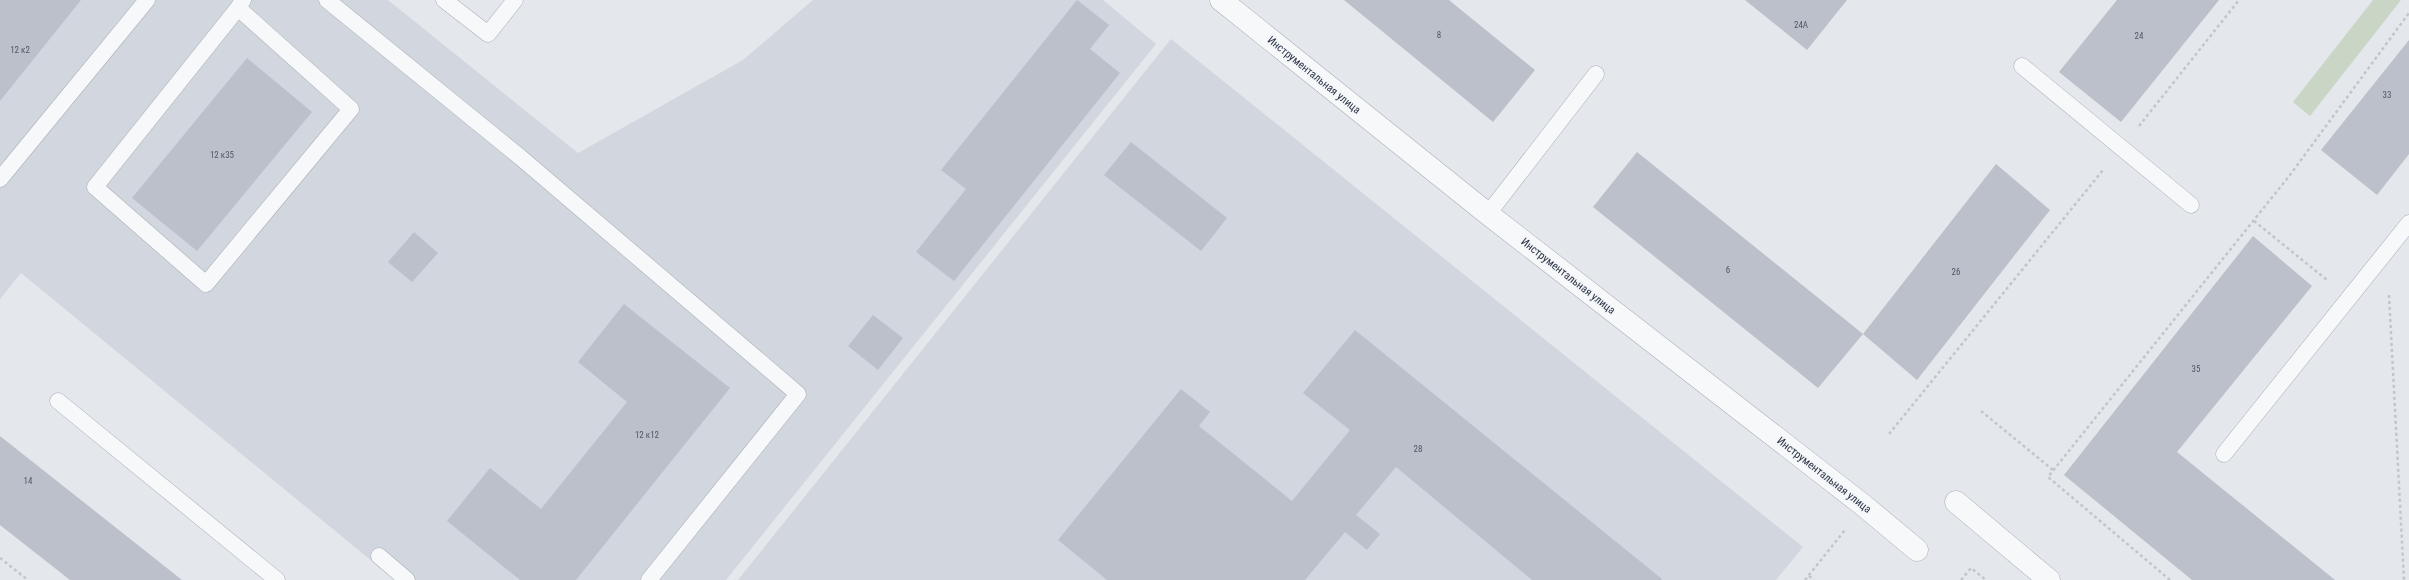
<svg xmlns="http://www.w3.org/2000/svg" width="2409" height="580" font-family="'Roboto Condensed',sans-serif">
<rect width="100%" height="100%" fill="#e4e7ec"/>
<g fill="#d2d6de">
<polygon points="0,0 388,0 578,153 743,60 813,0 1103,0 1156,44 726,580 395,580 21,273 0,299"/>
<polygon points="1171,39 1803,547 1776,580 738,580"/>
</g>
<polygon fill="#c9d6c5" points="2373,0 2401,0 2310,116 2293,102"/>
<g fill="#bbc0ca">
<polygon points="0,0 81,0 0,101"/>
<polygon points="1077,0 1109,25 1090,49 1120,73 954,281 916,252 966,189 941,170"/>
<polygon points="1344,0 1449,0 1535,70 1493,122"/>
<polygon points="1745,0 1847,0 1807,50"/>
<polygon points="2117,0 2219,0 2121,122 2059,72"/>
<polygon points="2409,40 2409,154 2377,195 2321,150"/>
<polygon points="247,58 312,112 197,251 132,198"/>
<polygon points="1131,142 1227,218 1201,251 1104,175"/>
<polygon points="1637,152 1863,334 1818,388 1593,207"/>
<polygon points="1996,164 2050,210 1917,380 1863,334"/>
<polygon points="414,232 438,253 412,282 388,262"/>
<polygon points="2253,236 2312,286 2177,452 2335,580 2192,580 2064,475"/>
<polygon points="624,304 730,388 576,580 520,580 447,521 490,468 541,509 627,402 578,362"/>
<polygon points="873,315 903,338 878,370 848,346"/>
<polygon points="1355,330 1662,579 1661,580 1532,580 1396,467 1356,515 1380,534 1367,550 1345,532 1305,580 1107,580 1058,540 1181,389 1210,412 1199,426 1292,501 1350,430 1303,393"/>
<polygon points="0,436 182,580 70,580 0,525"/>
</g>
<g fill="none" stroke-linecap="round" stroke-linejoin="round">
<defs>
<g id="service">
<polyline points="327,0 520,157 798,394 649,580"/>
<polyline points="444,0 488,34 515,0"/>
<polyline points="238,8 351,109 206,284 95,187 238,8 243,0"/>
<polyline points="2022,66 2191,205"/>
<polyline points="0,179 147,0"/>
<polyline points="1488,214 1596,74"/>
<polyline points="58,401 277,580"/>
<polyline points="2224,454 2409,223"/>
<polyline points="379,556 407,580"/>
</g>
<g id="minor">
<polyline points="1221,0 1488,214 1863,505 1917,550"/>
<polyline points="1956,502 2049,580"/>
</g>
</defs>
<use href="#service" stroke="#a9aeb7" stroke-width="17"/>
<use href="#minor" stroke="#a9aeb7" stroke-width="23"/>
<g stroke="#c2c5cb" stroke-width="2.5" stroke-dasharray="3 3" stroke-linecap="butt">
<polyline points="2139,126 2239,0"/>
<polyline points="2254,221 2327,280"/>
<polyline points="2389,295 2404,580"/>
<polyline points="1981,411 2053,470"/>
<polyline points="1889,434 2103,170"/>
<polyline points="0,558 28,580"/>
<polyline points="1809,576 1814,580"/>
<polyline points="1805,580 1845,530"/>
<polyline points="1961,580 1971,568 1986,580"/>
<polyline points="2170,580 2048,477 2290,175 2409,13"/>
</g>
<use href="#service" stroke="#f7f8fa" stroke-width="16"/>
<use href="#minor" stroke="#f7f8fa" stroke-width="22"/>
</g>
<g text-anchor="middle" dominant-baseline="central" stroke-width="3.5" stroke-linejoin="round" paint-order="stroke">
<g font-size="9" fill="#4f5766">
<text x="1801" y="25">24А</text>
<text x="1439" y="35">8</text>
<text x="2139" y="36">24</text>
<text x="20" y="50">12 к2</text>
<text x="2387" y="95">33</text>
<text x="222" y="155">12 к35</text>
<text x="1728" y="270">6</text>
<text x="1956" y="272">26</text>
<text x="2196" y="369">35</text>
<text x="647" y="435">12 к12</text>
<text x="1418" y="449">28</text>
<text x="28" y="481">14</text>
</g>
<g font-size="11" fill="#2b3445" stroke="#f4f6f9">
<text transform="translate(1314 75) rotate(39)">Инструментальная улица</text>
<text transform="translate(1568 276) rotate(38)">Инструментальная улица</text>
<text transform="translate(1824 475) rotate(38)">Инструментальная улица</text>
</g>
</g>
</svg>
